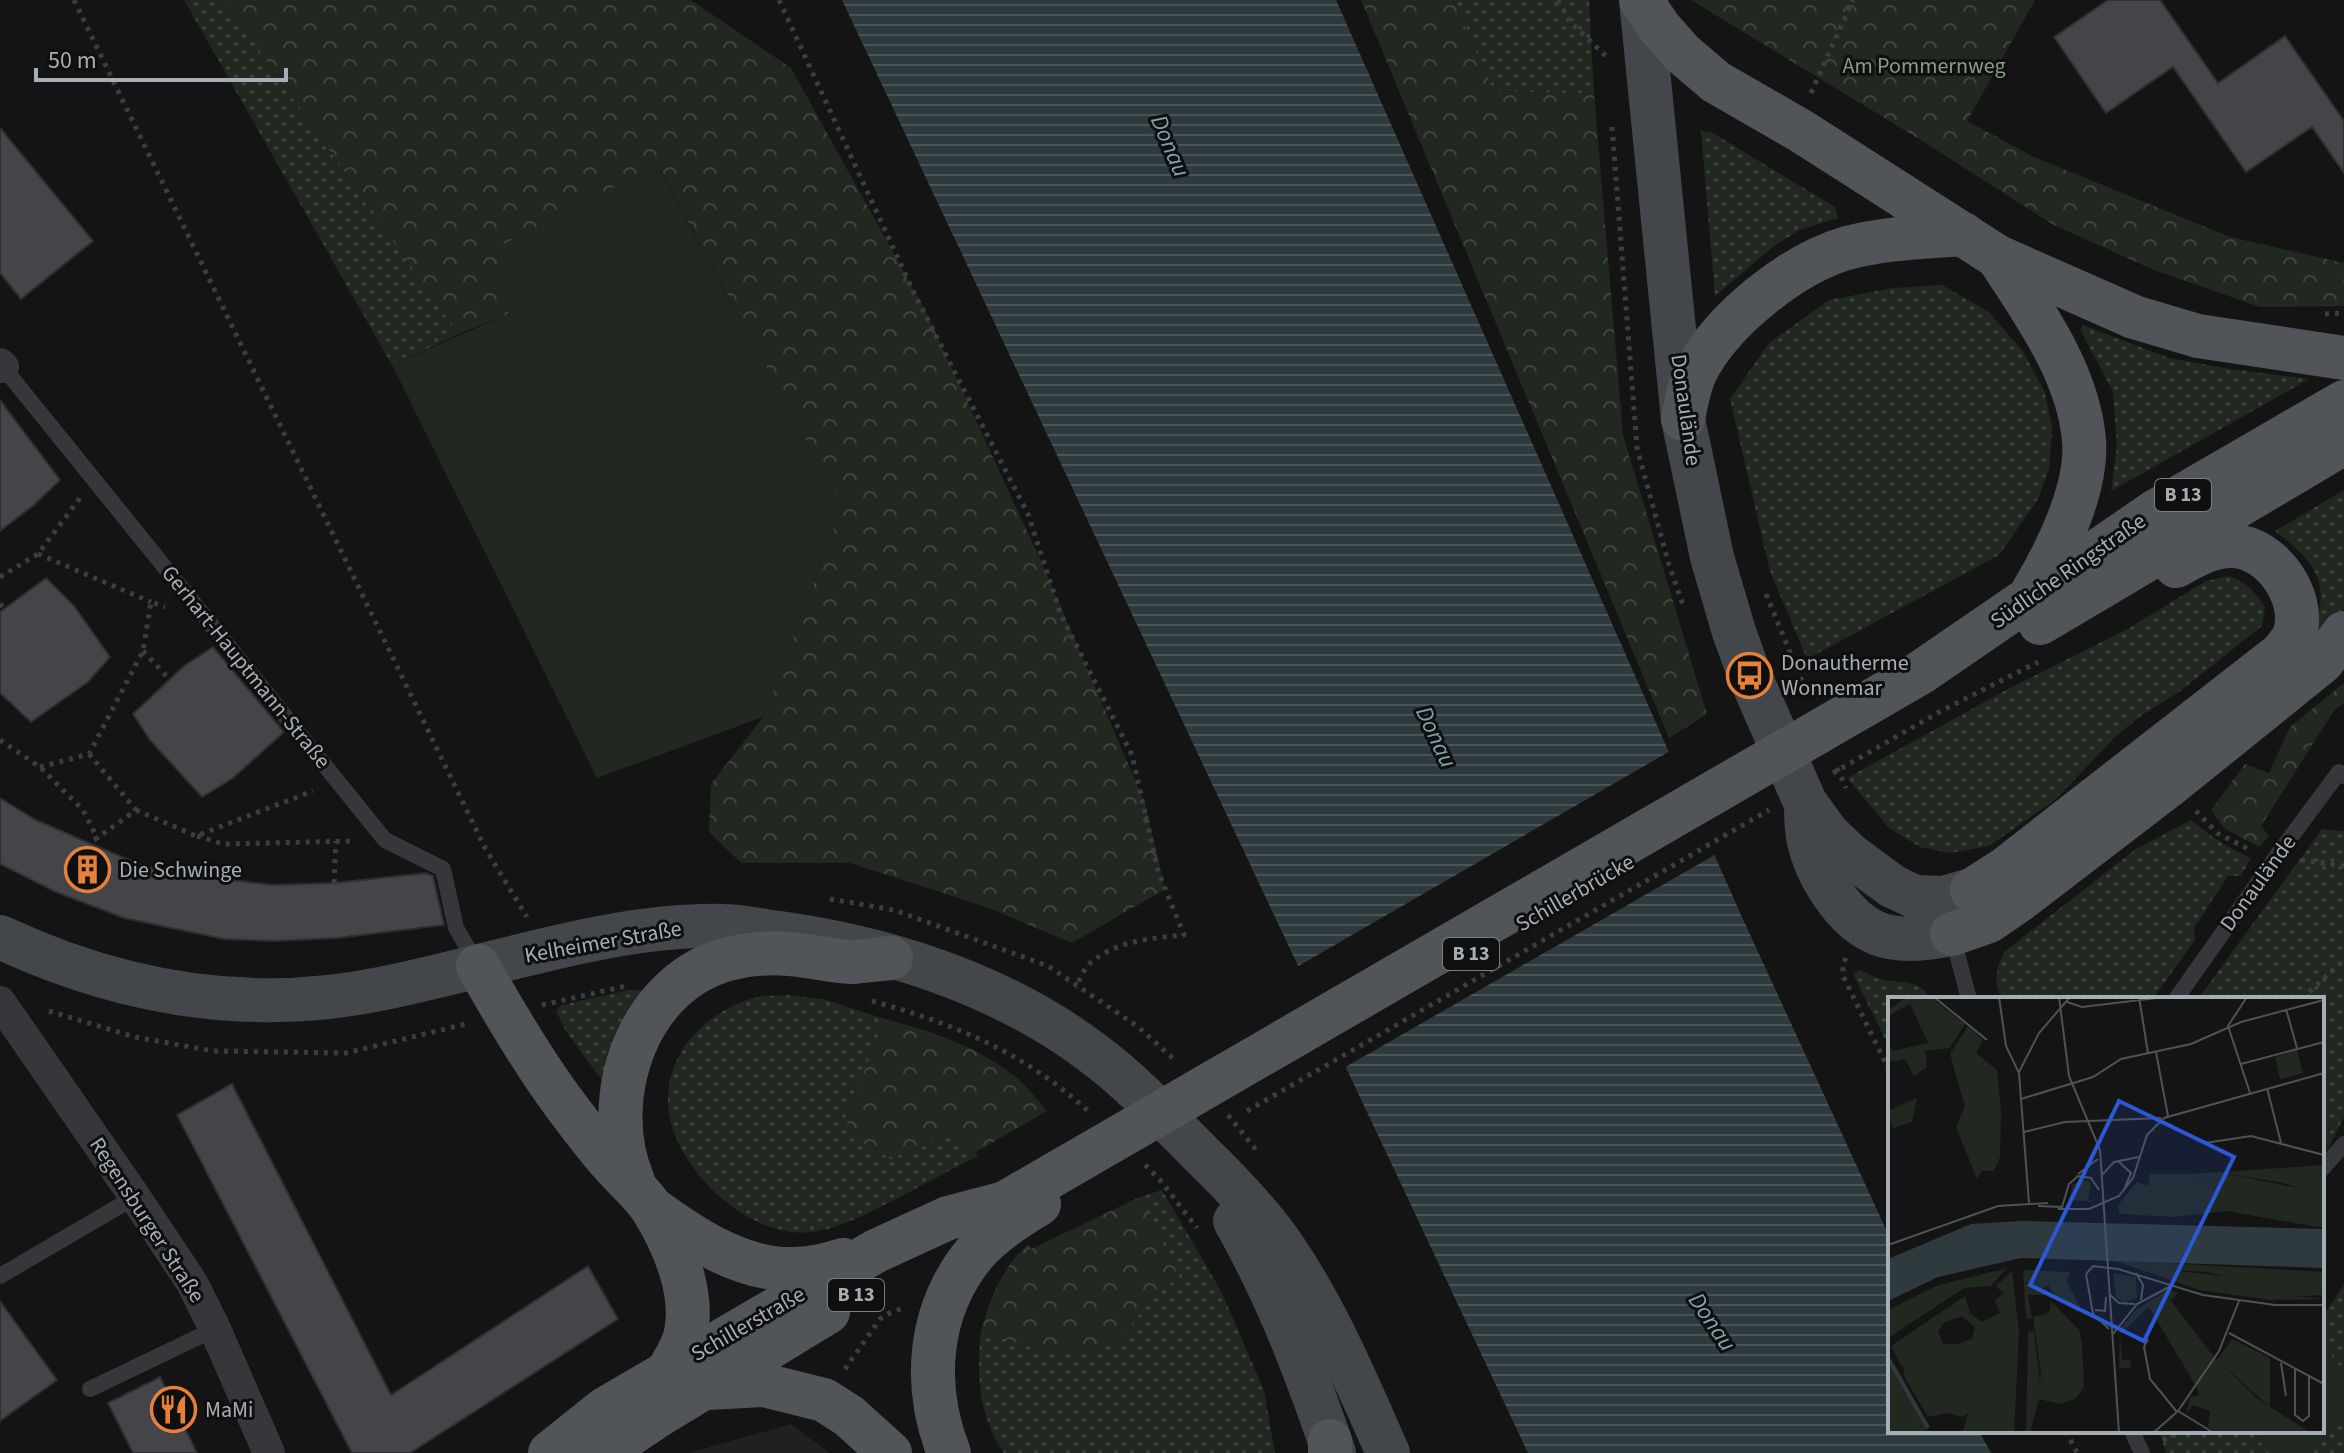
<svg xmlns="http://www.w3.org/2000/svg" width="2344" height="1453" font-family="'Source Sans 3',sans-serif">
<defs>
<pattern id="grass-dots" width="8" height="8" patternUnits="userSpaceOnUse" patternTransform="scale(2)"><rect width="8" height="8" fill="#212820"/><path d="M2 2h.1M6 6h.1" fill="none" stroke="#3e453e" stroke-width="1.8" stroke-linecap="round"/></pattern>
<pattern id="forest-crowns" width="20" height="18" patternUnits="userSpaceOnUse" patternTransform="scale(2)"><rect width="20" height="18" fill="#212820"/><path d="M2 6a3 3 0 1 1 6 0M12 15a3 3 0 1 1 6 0" fill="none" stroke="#3e453e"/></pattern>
<pattern id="water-rules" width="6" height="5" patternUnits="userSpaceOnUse" patternTransform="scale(2)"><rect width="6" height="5" fill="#2e3a3d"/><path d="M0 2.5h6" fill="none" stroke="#495457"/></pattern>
</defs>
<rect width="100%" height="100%" fill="#141415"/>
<polygon fill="#202022" points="791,1424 830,1453 688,1453"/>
<g fill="url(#grass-dots)">
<polygon points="184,0 224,0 459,334 392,365"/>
<polygon points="1453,0 1589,0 1594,94 1493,91"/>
<polygon points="1701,131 1711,132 1835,207 1838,218 1800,230 1775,245 1715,296"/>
<polygon points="1942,285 1989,312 2024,353 2045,393 2052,427 2049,469 2038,499 1999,555 1807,659 1770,571 1730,399 1769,343 1829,300 1893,288"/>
<polygon points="2083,325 2169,358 2230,369 2309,379 2111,491 2117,446 2113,392 2080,329"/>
<path d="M2344 490V608L2341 615 2310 643C2331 586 2322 567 2275 531Z"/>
<path d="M2229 576C2247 582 2255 592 2265 607L2262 626 2179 692 2142 715 2117 735 2055 800 1989 846 1950 853 1920 847 1889 828 1847 778 2008 689 2131 627 2206 581Z"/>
<path d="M2191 820C2210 836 2228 848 2251 858L2241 876H2228L2194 928 2195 940 2153 999H2002C1993 980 1996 970 2004 952L2136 849Z"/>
<polygon points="2322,829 2344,831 2344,1117 2329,1147 2322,1154 2322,999 2198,999"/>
<path d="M1860 970C1868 974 1876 978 1884 980 1902 983 1922 980 1930 999H1890V1049L1853 974Z"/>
<polygon points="630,990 641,990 650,993 604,1083 567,1033 556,1011 561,1005"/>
<path d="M787 995 823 999 885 1019 846 1117 891 1159 952 1132 978 1156C952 1169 927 1182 902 1196 873 1210 844 1228 811 1232 751 1239 681 1174 670 1118 658 1060 703 1011 757 997 766 995 777 996 787 995Z"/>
<path d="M1162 1190 1221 1291 1242 1339 1264 1391 1275 1453H1004C979 1416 976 1375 981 1332L1043 1350 1137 1319 1146 1298 1180 1278 1140 1197Z"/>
<polygon points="2344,1285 2344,1453 2166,1453 2159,1431 2322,1431 2322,1317"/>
</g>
<g fill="url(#forest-crowns)">
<polygon points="224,0 691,0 791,68 925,310 1043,566 1145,803 1165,889 1072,943 989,908 850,863 741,863 709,832 711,784 763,717 842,507 658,166 508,314 459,334"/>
<polygon points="1361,0 1453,0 1494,91 1594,94 1623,435 1707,714 1669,738"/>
<polygon points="1691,0 2035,0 1967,121 2034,157 2230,237 2344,263 2344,306 2260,307 2154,270 2052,224 1919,139"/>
<polygon points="2344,683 2344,703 2335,709 2261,826 2269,836 2259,847 2224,828 2211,810 2245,764 2269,773 2290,727"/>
<path d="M885 1019C932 1031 978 1047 1017 1078 1028 1087 1037 1100 1047 1111L976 1152 978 1156 952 1132 891 1159 851 1137 846 1117Z"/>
<path d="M1140 1197 1180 1278 1146 1298 1137 1319 1117 1342 1090 1351 1043 1350 981 1332C990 1298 1002 1268 1028 1244L1031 1249Z"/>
</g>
<g fill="#212820">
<polygon points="657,165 842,507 763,717 597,778 392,365 508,314 496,248"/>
<polygon points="2330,1353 2344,1372 2344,1422 2304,1453 2269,1453 2252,1431 2322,1431 2322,1359"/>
</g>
<polygon fill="url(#water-rules)" points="842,0 1336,0 1741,915 1890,1238 1890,1431 1979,1431 1991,1453 1528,1453"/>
<polygon fill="#141415" points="1672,750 1718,853 1342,1069 1295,968"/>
<g fill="#434548" stroke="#2e2f31" stroke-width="2">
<polygon points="2108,0 2160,0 2218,83 2285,36 2344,121 2344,173 2312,127 2246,172 2173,67 2106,113 2054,37"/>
<polygon points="0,128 93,241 21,299 0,273"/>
<polygon points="0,400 60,480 35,504 0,531"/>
<polygon points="46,578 74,606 110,657 88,682 31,722 0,693 0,612"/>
<polygon points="213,647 284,732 233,778 202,797 150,740 133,714 184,666"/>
<polygon points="0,798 36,820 89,843 141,865 186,875 273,885 334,883 426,873 433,876 444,925 337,938 274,941 224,939 124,918 56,892 0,864"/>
<polygon points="232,1084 391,1395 588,1266 618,1319 410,1453 352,1453 177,1115"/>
<polygon points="0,1301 57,1380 0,1421"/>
<polygon points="160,1377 197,1453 133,1453 108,1403"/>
</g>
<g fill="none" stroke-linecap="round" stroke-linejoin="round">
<g stroke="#3b3e41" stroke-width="5" stroke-dasharray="4 6" stroke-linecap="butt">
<polyline points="74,0 485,848 527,917"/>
<path d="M779 0 914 293 1028 514 1061 615 1132 755 1158 871 1184 935C1152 938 1113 941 1088 965 1083 971 1079 981 1076 988"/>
<polyline points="1558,0 1570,22 1609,59"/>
<polyline points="1811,93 1853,0"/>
<polyline points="1612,127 1637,448 1669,565 1683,605"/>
<polyline points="2325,314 2344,313"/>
<polyline points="38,554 151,602"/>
<polyline points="0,577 38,554 80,498"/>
<polyline points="1766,594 1808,696"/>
<polyline points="0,604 5,609"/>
<polyline points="143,651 170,680"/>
<polyline points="0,740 40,767 83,810 97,838 89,843"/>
<polyline points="89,754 136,810 97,838"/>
<polyline points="40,767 89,754 143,651 151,602 165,607"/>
<polyline points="1837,768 1846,788"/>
<polyline points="1833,773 1941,711 2038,662"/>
<polyline points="136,810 196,836 313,791"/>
<polyline points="2196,811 2217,833 2252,851"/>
<polyline points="197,836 223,844 354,841"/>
<polyline points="2301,860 2344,866"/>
<polyline points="334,883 336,841"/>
<polyline points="830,899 894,910 1048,966 1137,1026 1177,1062"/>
<polyline points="1846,958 1843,964 1843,976 1890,1072"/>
<polyline points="2302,999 2344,960"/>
<path d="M872 1001C954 1024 1024 1052 1088 1111"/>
<polyline points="542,1005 626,986"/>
<polyline points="49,1011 135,1037 213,1051 346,1053 466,1024"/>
<polyline points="1247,1111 1769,810"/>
<polyline points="1228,1115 1257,1151"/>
<polyline points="1145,1165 1160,1180 1197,1228"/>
<polyline points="845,1369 880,1319 887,1314 906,1307"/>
<polyline points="2066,1431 2077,1453"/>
<polyline points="2163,1440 2177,1434 2177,1431"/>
</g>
<g stroke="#35373a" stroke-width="16">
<polyline points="3,367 385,840 443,869 456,928 477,964"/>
<polyline points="1952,935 1969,999"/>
<polyline points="2176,999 2276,857 2339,772 2344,776"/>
<polyline points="2322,1169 2344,1144"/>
<polyline points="0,1276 135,1197"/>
<polyline points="90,1389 215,1329"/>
<polyline points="2132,1431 2142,1453"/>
</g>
<g stroke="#35373a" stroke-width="32">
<polyline points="0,364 3,367"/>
<polyline points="0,1002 135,1197 192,1283 215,1329 269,1453"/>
</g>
<g stroke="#43464a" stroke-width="44">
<polyline points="1641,0 1683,419 1712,557 1734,632 1750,676 1805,802 1828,834 1850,855 1892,886 1915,897 1943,898 1972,890"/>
<path d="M1806 805C1806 817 1806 830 1809 842 1818 878 1849 930 1890 937 1911 941 1931 938 1952 934"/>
<path d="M0 937C122 994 252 1016 385 988 468 971 550 945 634 932 663 928 695 925 724 926 738 926 752 929 765 931 880 945 1001 983 1094 1054 1133 1083 1167 1120 1202 1155 1232 1184 1260 1213 1284 1248 1327 1311 1357 1383 1388 1453"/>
<path d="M1235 1221C1278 1297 1306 1371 1334 1453"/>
</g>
<g stroke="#515559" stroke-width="44">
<polyline points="1641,0 1660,28 1682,53 1716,82 1801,131 1998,257 2134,317 2198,336 2344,358"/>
<path d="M1998 257C2034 313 2078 372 2084 440 2088 488 2057 551 2033 591"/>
<path d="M1683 419C1686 403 1689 386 1696 371 1722 320 1792 264 1847 248 1885 238 1924 237 1963 234"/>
<polyline points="2040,623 2344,443"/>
<path d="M1972 890 2005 869 2282 653C2286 647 2293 640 2295 633 2306 597 2272 548 2234 546 2212 545 2194 556 2176 566"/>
<polyline points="1952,934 1989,921 2018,901 2172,783 2322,662 2344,633"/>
<path d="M478 966C505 1014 533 1062 566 1106 581 1126 596 1146 612 1164 625 1179 642 1193 653 1210 674 1244 694 1292 686 1332 684 1346 675 1359 668 1371"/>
<path d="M633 1181C598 1098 638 980 732 958 754 953 777 952 799 955 818 957 836 962 854 962 866 961 879 959 891 958"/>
<path d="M653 1209C693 1238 742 1271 794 1269 811 1269 827 1265 843 1260"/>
<polyline points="707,1388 764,1385 824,1400 849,1416 890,1453"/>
<polyline points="1330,1441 1330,1453"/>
<polyline points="550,1453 605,1409 876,1251 948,1218 1005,1203 1920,673 2156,511 2344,402"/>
<polyline points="602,1453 659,1415 828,1312"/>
<path d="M949 1453C922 1385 928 1310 975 1253 992 1233 1017 1217 1039 1204"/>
</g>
</g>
<defs>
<symbol id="bus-ring" viewBox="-11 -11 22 22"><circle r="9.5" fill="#0f0f10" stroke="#e7813a" stroke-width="1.5"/><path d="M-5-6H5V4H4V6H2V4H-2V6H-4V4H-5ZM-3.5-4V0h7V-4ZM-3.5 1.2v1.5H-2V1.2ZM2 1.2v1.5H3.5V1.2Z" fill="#e7813a"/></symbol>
<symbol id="building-ring" viewBox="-11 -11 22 22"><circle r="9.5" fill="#0f0f10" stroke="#e7813a" stroke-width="1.5"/><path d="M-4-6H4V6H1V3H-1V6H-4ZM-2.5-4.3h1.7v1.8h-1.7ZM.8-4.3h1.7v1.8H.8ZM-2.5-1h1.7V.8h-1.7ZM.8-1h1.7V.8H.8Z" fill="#e7813a"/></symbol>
<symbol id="restaurant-ring" viewBox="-11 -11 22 22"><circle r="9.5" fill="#0f0f10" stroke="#e7813a" stroke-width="1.5"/><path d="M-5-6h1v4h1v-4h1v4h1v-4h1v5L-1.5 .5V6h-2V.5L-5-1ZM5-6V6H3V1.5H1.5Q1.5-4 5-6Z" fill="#e7813a"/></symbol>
</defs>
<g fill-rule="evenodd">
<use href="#bus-ring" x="1724" y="650" width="51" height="51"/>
<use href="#building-ring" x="62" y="844" width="51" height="51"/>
<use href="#restaurant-ring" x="148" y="1384" width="51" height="51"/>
</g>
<g text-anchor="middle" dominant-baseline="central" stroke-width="6" stroke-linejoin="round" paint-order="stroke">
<g fill="#0f0f10" stroke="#797e84" stroke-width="2">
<rect x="2155" y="479" width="56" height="32" rx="6"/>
<rect x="1443" y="938" width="56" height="32" rx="6"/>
<rect x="828" y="1279" width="56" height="32" rx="6"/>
</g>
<g font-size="20" font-weight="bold" fill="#a6aeb5">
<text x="2183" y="495">B 13</text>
<text x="1471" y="954">B 13</text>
<text x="856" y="1295">B 13</text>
</g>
<g font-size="22" fill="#849f7e" stroke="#0f0f10">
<text x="1924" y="66">Am Pommernweg</text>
</g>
<g font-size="22" fill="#a6aeb5" stroke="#0f0f10">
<text transform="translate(1686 410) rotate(82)">Donaulände</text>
<text transform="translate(2068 571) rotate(-35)">Südliche Ringstraße</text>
<text transform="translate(246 667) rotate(51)">Gerhart-Hauptmann-Straße</text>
<text transform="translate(2258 883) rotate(-54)">Donaulände</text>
<text transform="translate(1575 893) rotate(-30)">Schillerbrücke</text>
<text transform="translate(603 942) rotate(-10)">Kelheimer Straße</text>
<text transform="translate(147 1220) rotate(57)">Regensburger Straße</text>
<text transform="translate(748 1324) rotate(-30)">Schillerstraße</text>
</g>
<g font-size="22" fill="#a6aeb5" stroke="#0f0f10" text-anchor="start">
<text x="1781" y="663">Donautherme<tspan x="1781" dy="25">Wonnemar</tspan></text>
<text x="119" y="870">Die Schwinge</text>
<text x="205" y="1410">MaMi</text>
</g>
<g font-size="24" font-style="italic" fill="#7fa4ae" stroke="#0f0f10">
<text transform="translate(1170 146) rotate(67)">Donau</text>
<text transform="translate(1436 737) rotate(65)">Donau</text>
<text transform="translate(1712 1322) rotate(56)">Donau</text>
</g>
</g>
<g transform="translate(1888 997)">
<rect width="436" height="436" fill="#141415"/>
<path d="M409 53 415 76 392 82 387 60ZM29 101 24 125 5 131 0 114ZM436 168V196L428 197 396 186 339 177 302 183V177ZM197 183 203 186 200 203 208 205 181 203 185 187ZM135 273 182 275 179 285 192 310 189 315 169 301 160 288 153 292 157 298H140L144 321 138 322ZM281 273 335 279 336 292 436 302 383 303 311 293 277 281ZM225 276 248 280 249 301 236 305 228 301ZM344 342 382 361V410L329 363Z" fill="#212820"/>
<path d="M19 0H42L77 27 62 51 37 54 39 70 26 79 17 62 0 65V46L4 54 40 46 22 7 0 19V13ZM80 29 95 43 88 56 109 73 113 114 112 160 106 174H94L89 182 68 130 77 110 62 57ZM339 177 436 196V231L338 214 286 220 231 217 230 208 249 185 307 205 302 183ZM224 263 436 275V298L398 300 335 292V279L320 275 281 273 277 281ZM124 274 131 335 126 435 74 436 89 390 73 388 60 416 40 420 16 379 15 366 84 342 87 330 72 318 82 316 94 325 112 316 107 304 115 296 108 289ZM281 292 290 296 283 304 326 360 370 402 423 436H330L320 430 322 414 305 408 298 416 303 400 311 398 309 391 261 310 232 337 234 363H242L243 370 231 372 232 332 249 312ZM146 334 153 394 142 436H138L140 335Z" fill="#212820"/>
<path d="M262 177H302L307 205 273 206 260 192ZM119 271 103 289 76 291 0 341V313L48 289ZM77 299 82 316 56 326 50 334 55 347H73L16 366 14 371 3 349ZM163 304 191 333 194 346 196 390 188 401 173 407 150 402 153 376 145 320 161 316ZM5 365 42 430 34 436H0V368ZM74 379 73 388 89 389 84 413 75 420 60 416 58 409 65 396V380Z" fill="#212820"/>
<path d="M134 224 436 232V271L133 261 50 280 0 304V262L83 227Z" fill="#2e3a3d"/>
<path fill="none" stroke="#2e3a3d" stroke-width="4" d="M0 361 40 431"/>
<path fill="none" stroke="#4e5255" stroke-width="2" d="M46 0 99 43M111 0 118 49 131 76 141 206M171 0 181 79 212 153 231 436M251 0 260 56M359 0 340 29 362 96M179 5 194 10 277 0M398 12 409 51M268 55 280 119M353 67 436 45M131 75 151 36 182 0M379 91 393 146M133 102 205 80 233 62 303 47 353 25 436 3M136 135 177 125 273 121M317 146 363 139 436 158M230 164 243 176 236 193M190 177 210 162M214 178 226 165 251 160M150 209 174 210 181 187 190 179 203 181 211 193M170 212H201L231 199 245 181 259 138 276 121 436 76M0 248 110 209 160 206M248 276 255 288 253 303M198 277 205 269 230 272 315 298 387 308H436M198 277 205 317 221 332M222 298 231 306 247 307M207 313 217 314 218 300M341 336 436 387M225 337 249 307 283 289M260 342 256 350 262 382 289 415M393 366 398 399M407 372V418L415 424 421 419V380M290 414 326 436M265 436 290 414 331 354 351 304"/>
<path fill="#2b58d4" fill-opacity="0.15" stroke="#2b58d4" stroke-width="4" d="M231 104 346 160 256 344 142 288Z"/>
<rect width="436" height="436" fill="none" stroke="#a6aeb5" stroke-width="4"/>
</g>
<path d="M36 68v12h250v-12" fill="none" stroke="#a6aeb5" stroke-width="4"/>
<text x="48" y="68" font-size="24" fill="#a6aeb5" stroke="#0f0f10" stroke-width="6" paint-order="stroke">50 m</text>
</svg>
